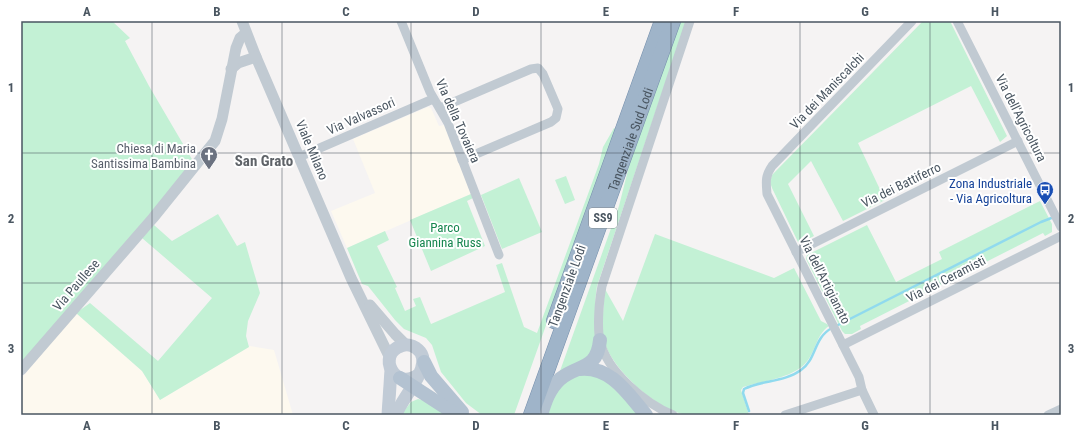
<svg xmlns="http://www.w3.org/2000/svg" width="1082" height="436" font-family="'Roboto Condensed',sans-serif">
<rect width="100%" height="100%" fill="#f5f3f3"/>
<g fill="#fdf9ef">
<polygon points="428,107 431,108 439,126 444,125 471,194 347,248 331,211 375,193 353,139"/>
<polygon points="76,313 142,371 160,400 250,346 274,350 293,415 21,415 21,379"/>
</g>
<g fill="#c3f1d5">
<polygon points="21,21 112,21 130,38 125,41 149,86 193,161 140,228 21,364"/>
<path d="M678 21H686L597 286C593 308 598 331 593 354L561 372 560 371 619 206 630 162Z"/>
<polygon points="923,21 950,21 1007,136 1000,142 971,86 858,143 885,200 843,221 811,161 788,184 814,236 800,243 798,242 772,188 770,182 772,175"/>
<polygon points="614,128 616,129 514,415 482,415 466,403 441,372 432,345 426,338 404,329 395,320 368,286 362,284 347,248 385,231 389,240 377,246 397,287 395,288 405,311 416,306 413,299 420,297 431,324 505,292 496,265 502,263 524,327 537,333 599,164 603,147"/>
<polygon points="566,176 575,200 565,204 555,180"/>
<polygon points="519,178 542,232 502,249 481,195"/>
<polygon points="471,194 473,198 467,201 485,246 431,271 410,220"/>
<polygon points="1040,201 1052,224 1052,232 1045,236 1043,233 860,326 861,329 852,334 845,334 842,331 806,259 807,255 867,225 896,282 942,259 939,252"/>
<polygon points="218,214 237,246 245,242 260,293 248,321 246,336 249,347 160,400 142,371 76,313 90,303 158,361 212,298 142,238 154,225 172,241"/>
<path d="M655 234 774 278 794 268 821 321 827 324 829 326C817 334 816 349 808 360 796 378 762 381 743 387L741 390 749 415C732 415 696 418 682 414 654 407 612 369 604 341 601 331 604 300 605 289L623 321Z"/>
<polygon points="579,374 602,377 641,415 545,415 556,387"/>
<polygon points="418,399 422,400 448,415 401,415 411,402"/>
</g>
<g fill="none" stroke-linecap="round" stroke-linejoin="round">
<g stroke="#90daee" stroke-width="2.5">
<polyline points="836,326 1041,222 1054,217"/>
<path d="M749 411 743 393 744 389C762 380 785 382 801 370 817 359 813 338 832 328"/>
</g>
<defs>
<g id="trunk">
<polyline points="554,321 662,21"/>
<path id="s1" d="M531 415 673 21"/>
</g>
</defs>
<use href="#trunk" stroke="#7690ad" stroke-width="16"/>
<g stroke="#c1cad2" stroke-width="9">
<polyline points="401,21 430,92 448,123 499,255"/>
<polyline points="957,21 1061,227"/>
<polyline points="440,108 531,69 538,68 543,74 558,109 556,118 551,122 462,160"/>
<polyline points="299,157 433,99"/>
<polyline points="796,252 1018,141"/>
<polyline points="843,345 1061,236"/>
<path d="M673 415C646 404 607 372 600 341 597 327 599 301 602 286L690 21"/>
<polyline points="785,415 862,390"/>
<path d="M874 415 862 390 859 377 767 194C766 182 765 176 772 166L912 21"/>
<polyline points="1048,415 1061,409"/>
</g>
<g stroke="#c1cad2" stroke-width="11">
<polyline points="242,21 256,57 351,278 390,358"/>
<polyline points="231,69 238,63 256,57"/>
<polyline points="370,305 395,334 406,345"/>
<polyline points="21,370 153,218 215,141 222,119 236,48 240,38 246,33"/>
</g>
<g stroke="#c1cbd6" stroke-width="13">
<polyline points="388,415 391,370"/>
<path d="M396 415C401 397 438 363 416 348 412 345 406 344 401 346 376 354 395 393 419 374"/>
</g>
<g stroke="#b3c2d1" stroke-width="14">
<polyline points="424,362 431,376 462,412"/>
<path d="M580 369C611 366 628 394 646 415"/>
<polyline points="400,378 457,415"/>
<path d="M541 415C545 402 549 389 560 379 578 364 597 371 600 340"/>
</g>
<use href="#trunk" stroke="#9fb4c9" stroke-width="15"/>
</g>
<path fill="none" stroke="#4a5661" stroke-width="1" stroke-opacity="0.55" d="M152 21V415M282 21V415M411 21V415M541 21V415M671 21V415M800 21V415M930 21V415M21 153H1061M21 283H1061"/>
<defs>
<symbol id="church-pin" viewBox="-11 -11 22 30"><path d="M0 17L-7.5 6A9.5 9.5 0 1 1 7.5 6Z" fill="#6b7280" stroke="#fff"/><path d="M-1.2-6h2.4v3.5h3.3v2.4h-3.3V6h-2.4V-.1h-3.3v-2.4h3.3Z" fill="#fff"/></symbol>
<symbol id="bus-pin" viewBox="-11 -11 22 30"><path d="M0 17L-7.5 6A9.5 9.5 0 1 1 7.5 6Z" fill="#1a4fb4" stroke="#fff"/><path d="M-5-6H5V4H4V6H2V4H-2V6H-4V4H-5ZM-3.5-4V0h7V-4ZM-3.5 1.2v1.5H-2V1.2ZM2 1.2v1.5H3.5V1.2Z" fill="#fff"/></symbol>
</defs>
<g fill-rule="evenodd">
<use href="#church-pin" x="199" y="145" width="20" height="27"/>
<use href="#bus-pin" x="1035" y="180" width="20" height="27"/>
</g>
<g text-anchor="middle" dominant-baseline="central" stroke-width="4" stroke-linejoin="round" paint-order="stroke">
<rect fill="#fff" stroke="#808990" stroke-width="1" x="589" y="208" width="28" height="20" rx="3"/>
<g font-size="12" font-weight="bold" fill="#4a5661">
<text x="603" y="218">SS9</text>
</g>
<g font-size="13" fill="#4a5661" stroke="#fff">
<text transform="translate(827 91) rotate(-46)">Via dei Maniscalchi</text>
<text transform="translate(361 116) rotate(-24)">Via Valvassori</text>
<text transform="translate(1021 118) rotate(63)">Via dell'Agricoltura</text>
<text transform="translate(458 121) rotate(66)">Via della Tovaiera</text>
<text stroke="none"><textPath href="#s1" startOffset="293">Tangenziale Sud Lodi</textPath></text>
<text transform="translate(312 150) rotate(67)">Viale Milano</text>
<text transform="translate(901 185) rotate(-26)">Via dei Battiferro</text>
<text transform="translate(946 279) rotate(-27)">Via dei Ceramisti</text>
<text transform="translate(825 280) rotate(63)">Via dell'Artigianato</text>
<text transform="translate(76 285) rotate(-49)">Via Paullese</text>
<text transform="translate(567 286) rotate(-70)">Tangenziale Lodi</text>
</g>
<g font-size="13" fill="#5b616d" stroke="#fff" text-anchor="end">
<text x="196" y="148">Chiesa di Maria<tspan x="196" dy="15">Santissima Bambina</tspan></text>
</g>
<g font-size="13" fill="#164399" stroke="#fff" text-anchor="end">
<text x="1032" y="183">Zona Industriale<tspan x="1032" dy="15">- Via Agricoltura</tspan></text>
</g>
<g font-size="13" fill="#17864f" stroke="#fff">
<text x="445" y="227">Parco<tspan x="445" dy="15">Giannina Russ</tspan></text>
</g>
<g font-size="15" font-weight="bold" fill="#5f6368" stroke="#fff">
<text x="264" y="161">San Grato</text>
</g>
</g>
<rect width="1082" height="436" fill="none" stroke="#ffffff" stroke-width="44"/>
<rect x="22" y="22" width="1038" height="392" fill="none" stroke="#4a5661" stroke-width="1.5"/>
<g font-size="13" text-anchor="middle" font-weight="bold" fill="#4a5661">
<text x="87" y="16">A</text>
<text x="217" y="16">B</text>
<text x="346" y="16">C</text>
<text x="476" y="16">D</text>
<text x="606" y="16">E</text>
<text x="736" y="16">F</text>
<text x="865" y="16">G</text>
<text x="995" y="16">H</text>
<text x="11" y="92">1</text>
<text x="1071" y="92">1</text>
<text x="11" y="223">2</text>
<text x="1071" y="223">2</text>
<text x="11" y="353">3</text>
<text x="1071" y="353">3</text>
<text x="87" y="430">A</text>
<text x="217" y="430">B</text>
<text x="346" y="430">C</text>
<text x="476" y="430">D</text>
<text x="606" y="430">E</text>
<text x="736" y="430">F</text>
<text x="865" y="430">G</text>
<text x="995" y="430">H</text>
</g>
</svg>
